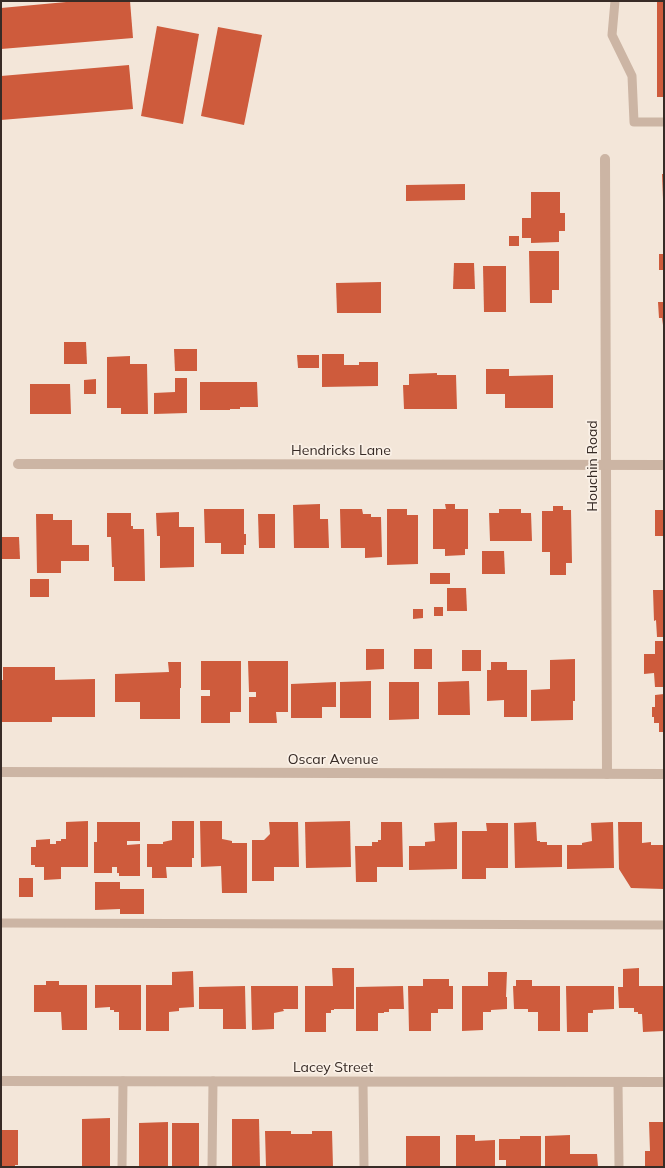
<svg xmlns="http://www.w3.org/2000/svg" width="665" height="1168" font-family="Mulish,sans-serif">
<rect width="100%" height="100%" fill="#f3e6d9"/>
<g fill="#ce5b3c">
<polygon points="77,1 130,1 133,38 1,49 1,8"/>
<rect x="657" y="1" width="7" height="96"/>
<polygon points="157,26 199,34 183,124 141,116"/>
<polygon points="218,27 262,35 244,125 201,116"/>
<polygon points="129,65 133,109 1,120 1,76"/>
<polygon points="662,174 664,174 664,199 663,199"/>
<polygon points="465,184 465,200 406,201 406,185"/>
<polygon points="531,192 560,192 560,213 565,213 565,231 559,231 559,242 531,243 531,238 522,238 522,218 531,218"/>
<rect x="509" y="236" width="10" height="10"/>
<polygon points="529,251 559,251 559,290 552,290 552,303 530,303"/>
<rect x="659" y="254" width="5" height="16"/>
<polygon points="454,263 474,263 475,289 453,289"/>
<polygon points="483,266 506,266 506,312 484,312"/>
<polygon points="381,282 381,313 337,313 336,283"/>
<polygon points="658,302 664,302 664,325 663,325 662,318 659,318"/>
<polygon points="64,342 86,342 87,364 64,364"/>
<polygon points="174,349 197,349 197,371 175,371"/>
<polygon points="322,354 344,354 344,365 359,365 359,362 378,362 378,386 322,387"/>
<polygon points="297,355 319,355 319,368 298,368"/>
<polygon points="130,356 130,364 147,364 148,414 121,414 121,408 107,408 107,357"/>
<polygon points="486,369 509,369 509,376 553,375 553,408 505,408 505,394 486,394"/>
<polygon points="437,373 437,375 456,375 457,409 404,409 403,385 409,385 409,374"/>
<polygon points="175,378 187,378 187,413 154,414 154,393 175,392"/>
<polygon points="96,379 96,394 84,394 84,380"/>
<polygon points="200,382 257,382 258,407 240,407 240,409 230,409 230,410 200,410"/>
<polygon points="30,384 70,384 71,414 30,414"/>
<polygon points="320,504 320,519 328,519 329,548 294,548 293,505"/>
<polygon points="445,504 455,504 455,509 468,509 468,549 465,549 465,555 445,556 445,549 433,549 433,509 446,509"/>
<polygon points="553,506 563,506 563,510 571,510 572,563 566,563 566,575 550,575 550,552 542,552 542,511 553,511"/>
<polygon points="204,509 244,509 244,534 246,534 246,545 244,545 244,554 221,554 221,543 205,543"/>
<polygon points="340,509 362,509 363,514 371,514 371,517 381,517 382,557 365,558 365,548 341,548"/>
<polygon points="387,509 407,509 407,515 418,515 418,564 387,565"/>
<polygon points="499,509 521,509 521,513 531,513 532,541 490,541 489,513 499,513"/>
<rect x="655" y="510" width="9" height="26"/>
<polygon points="179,512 179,527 194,527 194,567 160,568 160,536 157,536 156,513"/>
<polygon points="107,513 131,513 131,526 133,526 133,529 144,529 145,581 114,581 114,567 112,567 111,537 107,537"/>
<polygon points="36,514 53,514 53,520 72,520 72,545 89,545 89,561 61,561 61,573 37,573"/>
<polygon points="258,514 275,514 275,548 259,548"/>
<polygon points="1,537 19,537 20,559 1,559"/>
<polygon points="482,551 504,551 505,574 482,574"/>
<rect x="430" y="573" width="20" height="11"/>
<rect x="30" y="579" width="19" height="18"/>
<polygon points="447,588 466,588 467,611 447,611"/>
<polygon points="653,590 664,590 664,637 657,637 656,620 654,621"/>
<rect x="434" y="607" width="9" height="9"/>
<polygon points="413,609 423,609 423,618 413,619"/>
<polygon points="655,641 664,641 664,687 655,687 654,673 644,674 644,654 655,654"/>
<polygon points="366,649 384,649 384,669 366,670"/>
<rect x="414" y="649" width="18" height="20"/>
<rect x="462" y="650" width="19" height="21"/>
<polygon points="575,659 575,701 573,701 573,720 531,721 531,690 550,689 550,660"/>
<polygon points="201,661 241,661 241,712 230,712 230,723 201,723 201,696 210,696 210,690 201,690"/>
<polygon points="248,661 288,661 288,712 276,712 277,723 249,723 249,697 256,697 256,692 249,692"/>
<polygon points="168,662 181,662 181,688 180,688 180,719 140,719 140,702 115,702 115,674 169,672"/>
<polygon points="491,662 507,662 507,670 527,670 527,717 504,717 504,700 487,701 487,670 491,670"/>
<polygon points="3,667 55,667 55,680 95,679 95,717 52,717 52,722 1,722 1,680 3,680"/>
<polygon points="371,681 371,718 340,718 340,682"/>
<polygon points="469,681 470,715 438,715 438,682"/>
<polygon points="336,682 336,707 322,707 322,718 291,718 291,684"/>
<polygon points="389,682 419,682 419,719 389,720"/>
<polygon points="664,694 664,732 659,732 659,723 654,723 654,717 652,717 652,707 655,707 655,695"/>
<polygon points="88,821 88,867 61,867 61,879 44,880 44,867 35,867 35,865 31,865 31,847 36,847 36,840 50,839 50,844 56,844 56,841 61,841 61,839 66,839 66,822"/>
<polygon points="172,821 194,821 194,858 192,858 192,867 166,867 167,878 152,878 152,867 147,867 147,844 163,844 163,842 172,840"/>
<polygon points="200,821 222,821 222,839 232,841 232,843 247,843 247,893 222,893 221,866 201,867"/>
<polygon points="350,821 351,867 306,868 305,822"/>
<polygon points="97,822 140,822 140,841 127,841 127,845 140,844 140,876 119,876 119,873 117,873 117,867 112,867 112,873 94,873 94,842 97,842"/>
<polygon points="269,822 298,822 299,867 274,867 274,881 252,881 252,840 264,840 270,834"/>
<polygon points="381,822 402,822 403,867 377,867 377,882 356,882 355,846 372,846 372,842 378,842 378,840 381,840"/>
<polygon points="457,822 457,869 409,870 409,846 425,846 425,842 435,841 434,823"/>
<polygon points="536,822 537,841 540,841 540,842 547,842 547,845 562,845 562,867 515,868 514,823"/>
<polygon points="613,822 614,868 567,869 567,845 582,845 582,843 592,841 591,823"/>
<polygon points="618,822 642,822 642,843 651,842 651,845 664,845 664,889 631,888 619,869"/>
<polygon points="486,823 508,823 508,868 486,868 486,879 462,879 462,831 487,831"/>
<rect x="19" y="878" width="14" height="19"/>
<polygon points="95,882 120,882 120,889 144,889 144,914 120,914 120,909 95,910"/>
<polygon points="332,968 354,968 354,1009 334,1009 334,1010 331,1010 331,1013 326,1013 326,1032 305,1032 305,986 333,986"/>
<polygon points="639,968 639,986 663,986 664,1031 643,1032 642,1014 638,1014 638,1012 634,1012 634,1008 619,1008 618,987 623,987 623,969"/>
<polygon points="193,971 194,1007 179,1008 179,1011 169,1012 169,1031 146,1031 146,985 172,985 172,972"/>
<polygon points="488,972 507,972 506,997 507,997 507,1009 491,1010 491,1012 483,1012 483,1030 462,1031 462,986 488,986"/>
<polygon points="423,979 449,979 449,986 453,986 453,1009 438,1009 438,1013 431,1013 431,1031 409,1031 408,986 423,986"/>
<polygon points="516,980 532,980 532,986 560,986 560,1031 538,1031 538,1012 528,1012 528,1009 514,1009 513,986 516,986"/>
<polygon points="46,981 59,981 59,985 87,985 87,1030 62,1030 61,1012 34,1012 34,985 46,985"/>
<polygon points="95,985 141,985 141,1030 119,1030 119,1012 114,1012 114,1010 110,1010 110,1007 95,1008"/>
<polygon points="245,986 246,1029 223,1029 223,1009 199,1009 199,987"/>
<polygon points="251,986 298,986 298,1009 283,1009 284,1011 274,1013 274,1029 252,1030"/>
<polygon points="403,986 404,1009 389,1009 389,1012 384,1012 384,1013 378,1013 378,1031 356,1031 356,987"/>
<polygon points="566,986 614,986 614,1009 593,1010 593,1013 588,1013 588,1032 567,1032"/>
<polygon points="110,1118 110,1167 82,1167 82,1119"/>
<polygon points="232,1119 259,1119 260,1167 232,1167"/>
<polygon points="168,1122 168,1167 139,1167 139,1123"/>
<polygon points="649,1122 664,1122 664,1167 645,1167 645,1151 650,1151"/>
<rect x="172" y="1123" width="27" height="44"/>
<polygon points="1,1130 18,1130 18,1165 15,1165 15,1167 1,1167"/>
<polygon points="265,1131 291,1131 291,1134 312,1134 312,1131 332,1131 333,1167 266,1167"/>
<polygon points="456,1135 475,1135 475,1141 495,1140 495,1167 456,1167"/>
<polygon points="570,1135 570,1154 597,1154 598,1167 545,1167 545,1136"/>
<rect x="406" y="1136" width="34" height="31"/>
<polygon points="520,1136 541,1136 541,1167 506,1167 506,1160 499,1160 499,1139 520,1139"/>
</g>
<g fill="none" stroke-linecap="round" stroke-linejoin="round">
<g stroke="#ccb5a4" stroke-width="9">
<polyline points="615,1 612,35 632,76 634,122 664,122"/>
<polyline points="1,923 664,925"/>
<polyline points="363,1082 364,1167"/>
<polyline points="618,1082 619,1167"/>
<polyline points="122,1167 123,1081"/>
<polyline points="212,1167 213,1081"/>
</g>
<g stroke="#ccb5a4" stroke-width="10">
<polyline points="605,159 607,774"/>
<polyline points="18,464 664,465"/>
<polyline points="1,772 664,774"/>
<polyline points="1,1081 664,1082"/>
</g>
</g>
<g text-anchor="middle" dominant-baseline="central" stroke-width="3.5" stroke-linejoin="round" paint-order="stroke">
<g font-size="14" fill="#372b26" stroke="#faf0e6">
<text x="341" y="450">Hendricks Lane</text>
<text transform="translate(592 466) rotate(-90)">Houchin Road</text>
<text x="333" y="759">Oscar Avenue</text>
<text x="333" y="1067">Lacey Street</text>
</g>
</g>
<rect width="665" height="1168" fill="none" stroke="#372b26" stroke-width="4"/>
</svg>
